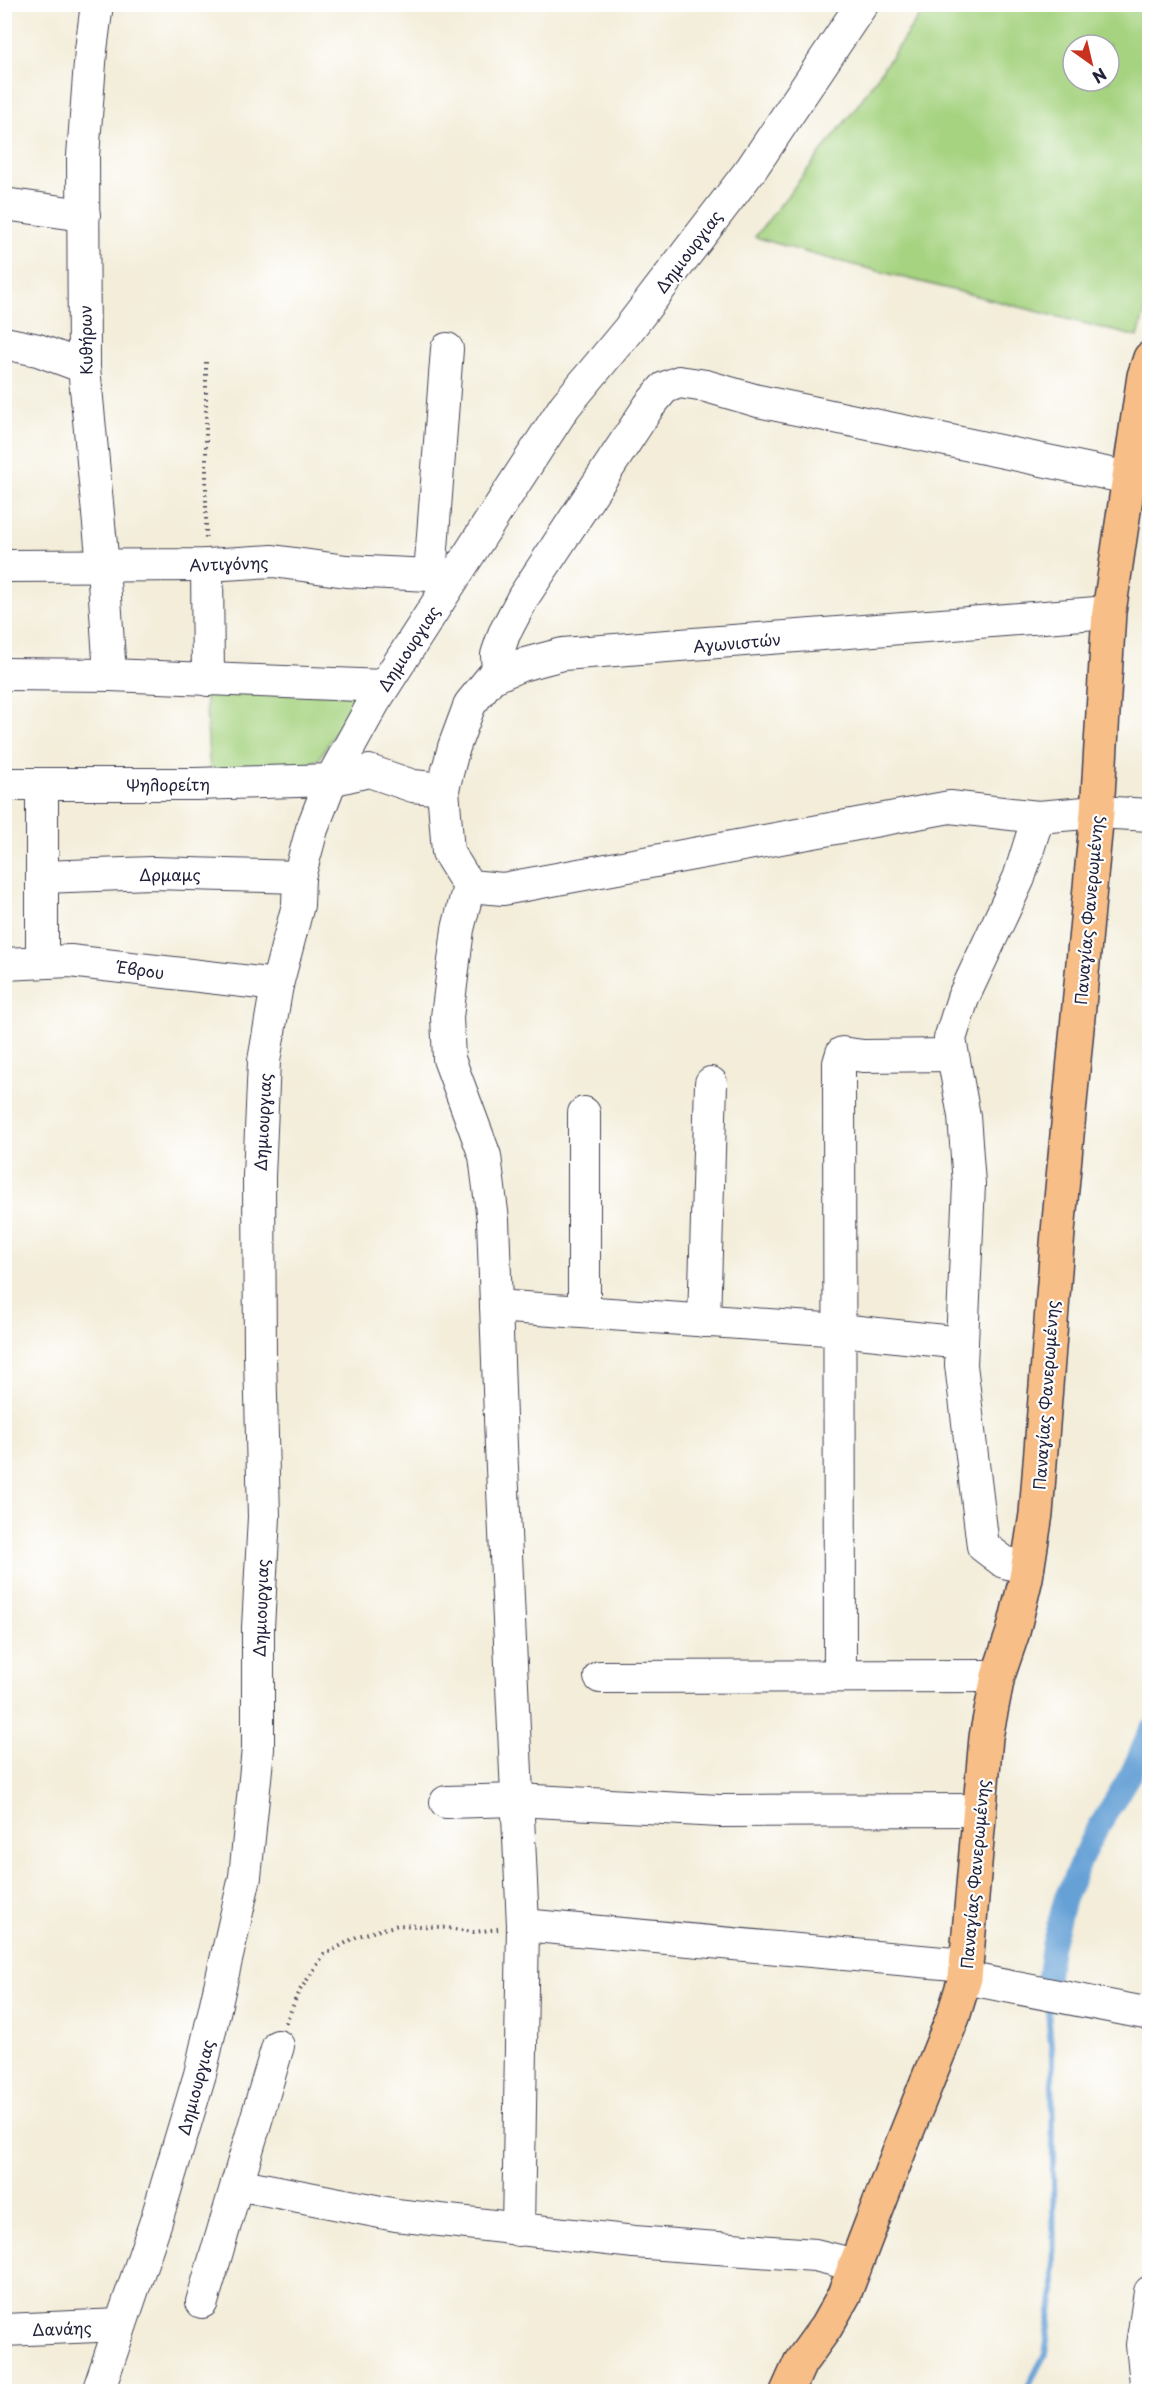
<svg xmlns="http://www.w3.org/2000/svg" width="1154" height="2396" font-family="'Playpen Sans',sans-serif">
<rect width="100%" height="100%" fill="#fff"/>
<filter id="ink" filterUnits="userSpaceOnUse"><feTurbulence type="fractalNoise" baseFrequency=".0167" numOctaves="2"/><feDisplacementMap in="SourceGraphic" scale="12" xChannelSelector="R" yChannelSelector="G"/><feConvolveMatrix kernelMatrix="1 2 1 2 8 2 1 2 1" color-interpolation-filters="sRGB"/></filter>
<filter id="wash" filterUnits="userSpaceOnUse"><feTurbulence type="fractalNoise" baseFrequency=".008" numOctaves="4" result="noise"/><feDisplacementMap in="SourceGraphic" scale="24" xChannelSelector="R" yChannelSelector="G"/><feGaussianBlur stdDeviation="1.35" result="paint"/><feColorMatrix in="noise" values="0 0 0 0 0 0 0 0 0 0 0 0 0 0 0 0 0 1.4 0 .05"/><feComposite in="paint" operator="in"/></filter>
<g filter="url(#wash)">
<rect width="100%" height="100%" fill="#f3edd9"/>
<g fill="#a6d380" stroke="#647a5e" stroke-width="1.5" fill-rule="evenodd">
<path d="M927 5H1149L1150 291 1138 337 815 255 755 237 855 109ZM1073 45H1109V81H1073Z"/>
<polygon points="205,690 359,694 319,759 299,770 210,773"/>
</g>
<g fill="none" stroke-linecap="round" stroke-linejoin="round">
<polyline stroke="#66a1d6" stroke-width="6" points="1025,2392 1045,2354 1054,2291 1052,2056 1048,2011"/>
<polyline stroke="#66a1d6" stroke-width="22" points="1047,1983 1052,1946 1065,1898 1089,1843 1131,1773 1150,1730"/>
</g>
</g>
<g filter="url(#ink)">
<g fill="none" stroke-linecap="round" stroke-linejoin="round">
<defs>
<g id="minor">
<polyline points="97,4 91,50 83,156 84,367 103,566 110,675"/>
<polyline points="4,204 84,215"/>
<polyline points="4,343 38,350 84,367"/>
<polyline points="207,565 208,680"/>
<polyline points="4,566 207,565 273,561 346,571 430,575 451,581"/>
<polyline points="430,575 447,349"/>
<polyline points="1109,612 563,654 521,665 491,678 470,704 454,747 443,789 448,852 469,886 503,889 950,807 1038,817 1097,812 1150,815"/>
<polyline points="4,674 110,675 384,686"/>
<polyline points="498,675 497,655 504,634 524,596 649,406 664,388 679,382 706,386 758,401 1129,478"/>
<polyline points="4,784 195,784 331,780 369,771 413,786 443,789"/>
<polyline points="42,877 152,873 299,877"/>
<polyline points="469,886 458,929 447,1017 449,1059 485,1156 493,1220 501,1446 523,1925 518,2230"/>
<polyline points="42,961 42,785"/>
<polyline points="4,964 70,961 277,985"/>
<polyline points="584,1113 584,1312"/>
<polyline points="496,1306 840,1330 962,1343"/>
<polyline points="704,1321 711,1083"/>
<polyline points="1028,1568 1004,1562 983,1546 961,1365 969,1184 964,1116 950,1039 963,998 1019,878 1038,817"/>
<polyline points="840,1676 839,1063 842,1053 863,1056 952,1055"/>
<polyline points="600,1677 998,1676"/>
<polyline points="446,1802 517,1800 719,1811 979,1810"/>
<polyline points="523,1925 965,1965"/>
<polyline points="965,1978 1150,2014"/>
<polyline points="237,2184 396,2215 634,2242 815,2255 839,2261 855,2268"/>
<polyline points="202,2302 278,2046"/>
<polyline points="4,2330 120,2325"/>
<polyline points="98,2392 156,2221 200,2074 245,1877 258,1749 258,1628 264,1517 260,1356 259,1176 264,1061 277,985 298,905 299,877 312,829 331,780 374,702 518,478 565,406 628,330 752,168 862,4"/>
<polyline points="1147,2392 1142,2345 1150,2292"/>
</g>
<polyline id="major" points="787,2392 800,2363 826,2327 844,2295 900,2149 953,2017 965,1978 986,1737 998,1676 1013,1632 1026,1578 1036,1514 1058,1232 1097,812 1109,612 1144,376 1150,358"/>
</defs>
<use href="#minor" stroke="#414053" stroke-width="34"/>
<use href="#major" stroke="#414053" stroke-width="36"/>
<g stroke="#414053" stroke-width="4" stroke-dasharray="1.5 4.5" stroke-linecap="butt">
<polyline points="206,362 206,541"/>
<polyline points="286,2023 298,1993 324,1955 358,1936 398,1925 440,1927 474,1932 498,1929"/>
</g>
<use href="#minor" stroke="#fff" stroke-width="32"/>
<use href="#major" stroke="#f7be87" stroke-width="33"/>
</g>
</g>
<g text-anchor="middle" dominant-baseline="central" stroke-width="4.5" stroke-linejoin="round" paint-order="stroke">
<g font-size="16" fill="#22223b" stroke="#fff">
<text transform="translate(688 251) rotate(-53)">Δημιουργιας</text>
<text transform="translate(85 340) rotate(-91)">Κυθήρων</text>
<text transform="translate(229 563) rotate(-2)">Αντιγόνης</text>
<text transform="translate(737 642) rotate(-5)">Αγωνιστών</text>
<text transform="translate(408 648) rotate(-57)">Δημιουργιας</text>
<text transform="translate(168 784) rotate(-1)">Ψηλορείτη</text>
<text x="170" y="874">Δρμαμς</text>
<text transform="translate(1088 910) rotate(-85)">Παναγίας Φανερωμένης</text>
<text transform="translate(141 969) rotate(8)">Έβρου</text>
<text transform="translate(262 1122) rotate(-87)">Δημιουργιας</text>
<text transform="translate(1045 1395) rotate(-86)">Παναγίας Φανερωμένης</text>
<text transform="translate(260 1608) rotate(-88)">Δημιουργιας</text>
<text transform="translate(974 1874) rotate(-85)">Παναγίας Φανερωμένης</text>
<text transform="translate(195 2087) rotate(-75)">Δημιουργιας</text>
<text transform="translate(62 2328) rotate(-2)">Δανάης</text>
</g>
</g>
<rect width="1154" height="2396" fill="none" stroke="#fff" stroke-width="24"/>
<g transform="translate(1091 63) rotate(146)"><circle r="28" fill="#ffffff" stroke="#a7a7b1" stroke-width="1.5"/>
<path d="M0-4.5L10 22L0 15L-10 22Z" fill="#c8321e"/>
<text y="-9" font-size="16" font-weight="bold" text-anchor="middle" fill="#22223b">N</text>
</g>
</svg>
